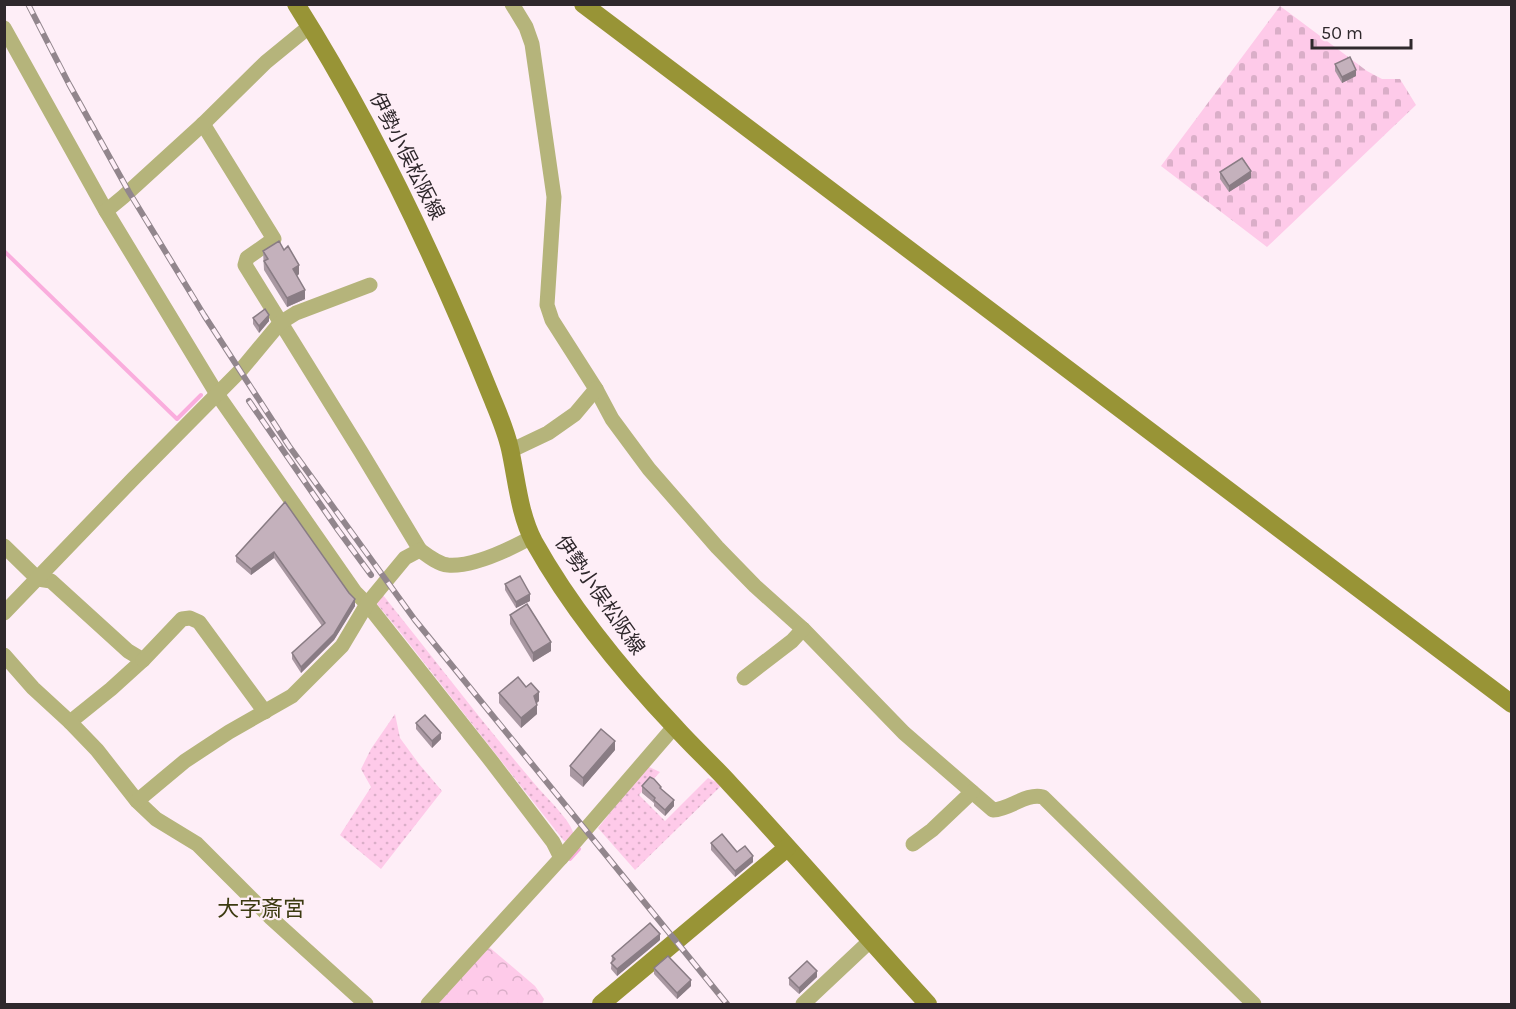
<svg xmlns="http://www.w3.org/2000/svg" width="1516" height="1009" font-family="Karla,'Noto Sans JP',sans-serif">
<defs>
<pattern id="grass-dots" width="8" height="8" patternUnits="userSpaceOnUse" patternTransform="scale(1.5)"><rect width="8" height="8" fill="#fecae9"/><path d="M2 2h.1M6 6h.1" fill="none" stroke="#daaec8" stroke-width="1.8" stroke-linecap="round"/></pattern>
<pattern id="forest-crowns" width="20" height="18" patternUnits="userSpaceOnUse" patternTransform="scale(1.5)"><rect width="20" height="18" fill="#fecae9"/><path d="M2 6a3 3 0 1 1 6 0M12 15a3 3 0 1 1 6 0" fill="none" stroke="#daaec8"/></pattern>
<pattern id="cemetery-stones" width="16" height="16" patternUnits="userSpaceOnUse" patternTransform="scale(1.5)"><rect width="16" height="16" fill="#fecae9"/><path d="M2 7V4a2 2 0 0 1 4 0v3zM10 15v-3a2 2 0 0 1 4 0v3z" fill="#daaec8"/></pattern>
</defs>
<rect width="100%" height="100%" fill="#feeef7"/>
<g fill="url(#grass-dots)">
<path d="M383 595C435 660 485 726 539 789 548 799 573 823 574 836L567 842 564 841 400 632 377 604Z"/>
<polygon points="395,714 400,738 419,764 442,791 381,869 340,835 371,787 361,769 371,749"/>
<polygon points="647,766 660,772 639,795 665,821 708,778 722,785 635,870 598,828"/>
</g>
<polygon fill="url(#forest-crowns)" points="489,947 535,986 544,999 542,1004 437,1004"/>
<polygon fill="url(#cemetery-stones)" points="1280,6 1367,71 1382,79 1400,79 1416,105 1267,247 1161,166"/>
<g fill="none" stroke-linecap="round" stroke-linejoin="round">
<g stroke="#faaddd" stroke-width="4">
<polyline points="4,251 177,419 201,395"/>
<polyline points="570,859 579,849"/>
</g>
<g stroke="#b5b47b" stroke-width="15">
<path d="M512 4 526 27 532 44 554 197 547 305 552 320 596 389 612 419 649 469 717 547 755 586 803 629 904 733 993 810C1011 809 1025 793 1043 797L1254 1004"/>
<polyline points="4,28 106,211 217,394 355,592 367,604 492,762 553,842 561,858"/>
<polyline points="203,124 274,239 247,258 245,265 361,452 420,550"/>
<polyline points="106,211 123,197 203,124 266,62 310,26"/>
<polyline points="510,451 548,433 575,414 596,389"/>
<polyline points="4,546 38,579 51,581 128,651 143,660 111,689 70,722"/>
<polyline points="4,613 133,479 240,371 280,323 296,313 370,285"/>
<polyline points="4,655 33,688 70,722 97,750 137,801 156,819 197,844 271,918 366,1004"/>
<polyline points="143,660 182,619 190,618 199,622 265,712"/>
<polyline points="744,678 792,641 803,629"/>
<path d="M137 801 185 761 229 732 292 696 342 646 367 604 405 558 420 550C428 556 438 564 448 565 474 567 510 549 532 537"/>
<polyline points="913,844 932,830 972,792"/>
<polyline points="428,1004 561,858 674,727"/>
<polyline points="803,1004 870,941"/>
</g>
<g stroke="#989436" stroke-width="18">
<path d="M296 4C375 129 437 261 492 398 499 415 506 431 510 449 517 481 519 513 534 542 572 610 623 672 676 728 694 748 713 765 731 785 798 857 862 932 928 1004"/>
<polyline points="583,4 1512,704"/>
<polyline points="601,1004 787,848"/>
</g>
<defs>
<g id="rail">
<polyline points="28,4 69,84 129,192 204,315 289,446 415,620 727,1004"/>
<polyline points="249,401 338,530 371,575"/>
</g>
</defs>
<use href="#rail" stroke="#92868d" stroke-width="6"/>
<use href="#rail" stroke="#feeef7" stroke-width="4" stroke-dasharray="11" stroke-linecap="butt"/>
</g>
<g fill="#a998a2">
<polygon points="1335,64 1356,76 1342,83 1335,71"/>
<polygon points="1220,172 1251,178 1229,192 1220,179"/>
<polygon points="284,250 299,274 297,276 305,299 287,307 264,270 263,251"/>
<polygon points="253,318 269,321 259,333 253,324"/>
<polygon points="285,502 355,606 334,640 301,673 292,659 292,653 322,626 274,558 251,575 236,562 236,556"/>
<polygon points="505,584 530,601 516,608 505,590"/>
<polygon points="510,615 551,651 533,662 510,624"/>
<polygon points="499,693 539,701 537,703 537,714 521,728 499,703"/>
<polygon points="416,723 441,739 432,748 416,729"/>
<polygon points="615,750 583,787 570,776 570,766"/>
<polygon points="642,786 661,789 674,806 665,816 654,806 654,803 642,793"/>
<polygon points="711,843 737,852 753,862 735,877 711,850"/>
<polygon points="660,940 617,976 611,969 612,956"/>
<polygon points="654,968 691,986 677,999 654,974"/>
<polygon points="817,977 799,994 789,985 789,978"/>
</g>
<g fill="#897c84">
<polygon points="1356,70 1356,76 1342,83 1342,77"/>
<polygon points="1251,171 1251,178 1229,192 1229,186"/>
<polygon points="299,265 299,274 293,279 293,269"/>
<polygon points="305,290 305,299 287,307 287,298"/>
<polygon points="269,315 269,321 259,333 259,326"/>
<polygon points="274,552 274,558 251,575 251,569"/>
<polygon points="530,594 530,601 516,608 516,602"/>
<polygon points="355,599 355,606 334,640 301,673 301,667"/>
<polygon points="551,642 551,651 533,662 533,653"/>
<polygon points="539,692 539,701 534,705 534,696"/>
<polygon points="537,705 537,714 521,728 521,718"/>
<polygon points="441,733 441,739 432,748 432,741"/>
<polygon points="615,741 615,750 583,787 583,778"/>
<polygon points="674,800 674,806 665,816 665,810"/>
<polygon points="753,856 753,862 735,877 735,871"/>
<polygon points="660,934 660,940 617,976 617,969"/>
<polygon points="817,971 817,977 799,994 799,988"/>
<polygon points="691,980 691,986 677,999 677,993"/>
</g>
<g fill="#c4b1bc" stroke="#897c84" stroke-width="1.5">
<polygon points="1350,57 1356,70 1342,77 1335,64"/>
<polygon points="1242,158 1251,171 1229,186 1220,172"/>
<polygon points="279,241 284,250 288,246 299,265 293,269 305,290 287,298 264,261 268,259 263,251"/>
<polygon points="265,309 269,315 259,326 253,318"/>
<polygon points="285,502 349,593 355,599 334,634 301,667 292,653 325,623 274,552 251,569 236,556"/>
<polygon points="520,576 530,594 516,602 505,584"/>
<polygon points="527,604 551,642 533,653 510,615"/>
<polygon points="518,677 526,687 531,683 539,692 534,696 537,705 521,718 499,693"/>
<polygon points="425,715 441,733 432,741 416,723"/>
<polygon points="601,729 615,741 583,778 570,766"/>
<polygon points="650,777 654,779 661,787 660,788 674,800 665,810 654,800 655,798 642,786"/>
<polygon points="722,834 737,852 745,846 753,856 735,871 711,843"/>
<polygon points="650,923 660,934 617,969 611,963 615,959 612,956"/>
<polygon points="668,956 691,980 677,993 654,968"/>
<polygon points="807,961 817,971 799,988 789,978"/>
</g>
<g text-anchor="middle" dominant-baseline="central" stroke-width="4.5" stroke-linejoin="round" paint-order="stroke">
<g font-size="20" fill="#2f282c" stroke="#feeef7">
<text transform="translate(407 156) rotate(63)">伊勢小俣松阪線</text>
<text transform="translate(600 595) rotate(55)">伊勢小俣松阪線</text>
</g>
<g font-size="22" fill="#3d3b12" stroke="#feeef7">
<text x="261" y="909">大字斎宮</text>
</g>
</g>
<rect width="1516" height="1009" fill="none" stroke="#2f282c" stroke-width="12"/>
<path d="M1312 39v9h99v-9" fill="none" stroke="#2f282c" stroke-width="3"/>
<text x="1321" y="39" font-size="18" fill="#2f282c" stroke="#feeef7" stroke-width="4.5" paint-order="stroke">50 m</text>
</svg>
